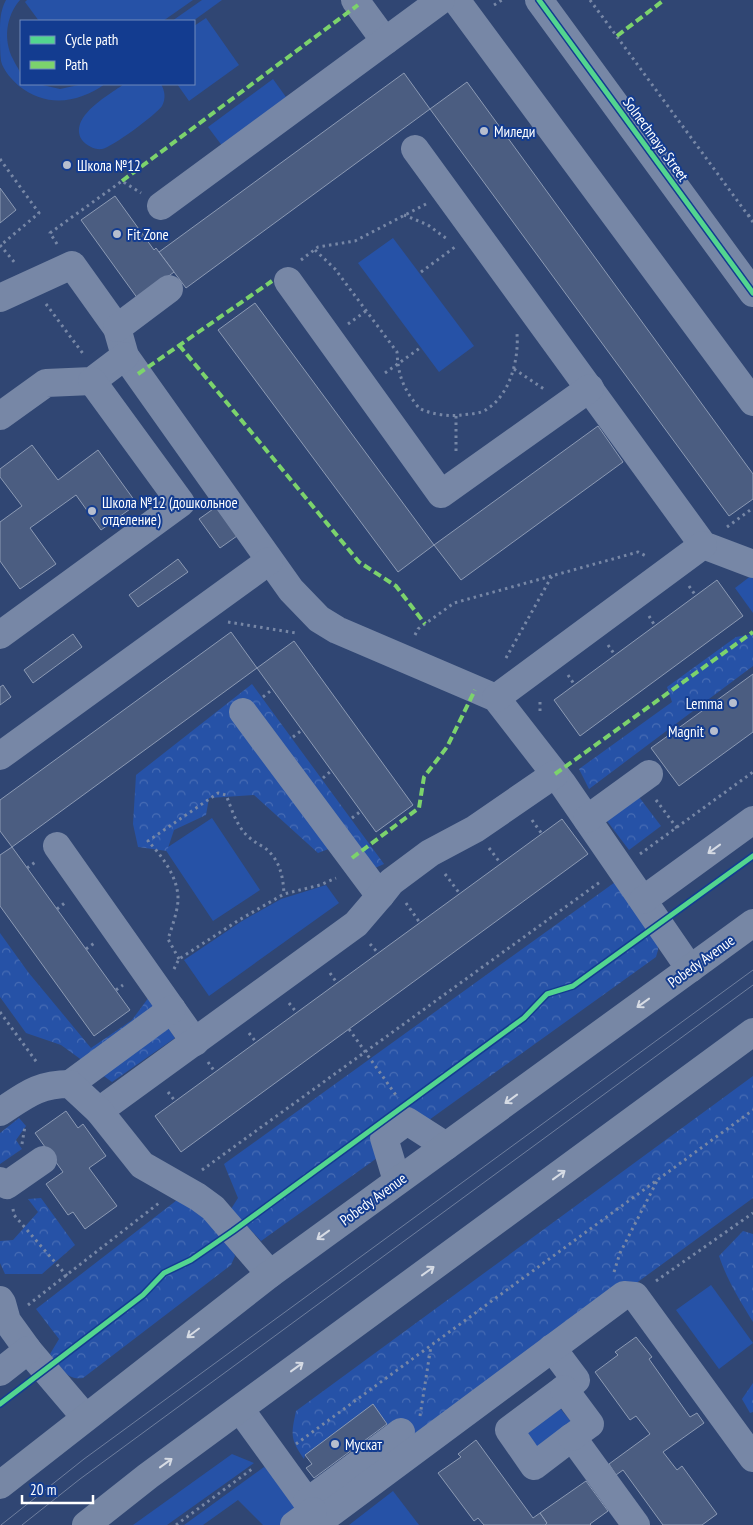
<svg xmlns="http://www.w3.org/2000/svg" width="753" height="1525" font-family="'PT Sans Narrow',sans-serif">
<defs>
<pattern id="forest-crowns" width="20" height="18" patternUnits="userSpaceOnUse" patternTransform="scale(1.25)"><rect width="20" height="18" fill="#2652a7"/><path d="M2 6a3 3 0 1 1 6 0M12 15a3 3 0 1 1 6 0" fill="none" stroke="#476cb4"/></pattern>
</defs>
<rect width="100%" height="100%" fill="#304673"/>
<g fill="#2652a7">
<path d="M6 0H20C6 16 3 40 13 59 19 72 21 68 21 84H38L60 89 83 84H105C78 103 47 108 19 86 12 80 3 70 1 61 0 53 0 42 0 34 0 21 0 11 6 0Z"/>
<polygon points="27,0 193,0 163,21 39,21 25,2"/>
<polygon points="202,0 222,0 193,21 172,21"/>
<polygon points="206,18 239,65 189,101 177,84 194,84 194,26"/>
<polygon points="273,79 291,104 226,151 208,127"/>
<path d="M124 84H161C165 91 166 99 162 106 157 114 111 148 102 149 95 150 87 146 82 140 68 117 109 95 124 84Z"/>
<polygon points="393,238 474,346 439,372 358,263"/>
<polygon points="752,575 753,576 753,613 735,588"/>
<polygon points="212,818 260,890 213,921 165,849"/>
<polygon points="326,885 339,903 209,996 184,960 242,921 281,899"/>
<polygon points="711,1285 753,1343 719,1369 676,1310"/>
<polygon points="559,1407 573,1424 539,1450 526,1432"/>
<polygon points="232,1454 254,1463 167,1525 133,1525"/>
<polygon points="264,1467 270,1470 296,1503 292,1516 284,1525 263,1525 238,1500 203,1525 184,1525"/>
<polygon points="393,1491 419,1525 349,1525"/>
</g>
<g fill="url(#forest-crowns)">
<polygon points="753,634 753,666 589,789 579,769 672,702 667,687 736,637"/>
<polygon points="252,684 384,864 375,868 352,840 318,853 254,795 209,798 206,815 174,830 167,851 138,847 133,824 136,775"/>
<polygon points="639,797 661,826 629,850 607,821"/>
<polygon points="618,880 658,942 658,950 656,957 422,1125 409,1108 384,1153 261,1241 231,1209 238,1198 224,1164"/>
<polygon points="0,933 28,972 91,1048 132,1020 149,997 175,1038 112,1082 61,1045 26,1033 0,997"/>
<path d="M753 1076V1198L399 1456 387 1424 373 1405 305 1455 304 1459C290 1439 291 1435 296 1411Z"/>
<polygon points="19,1118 26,1126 16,1140 22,1149 0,1164 0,1133"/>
<polygon points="41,1198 75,1245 42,1274 5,1274 0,1263 0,1241 13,1240 38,1212 28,1199"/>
<path d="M177 1200 190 1204 231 1246 235 1256 231 1265 83 1378C66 1381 59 1365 50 1354L59 1339 36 1309Z"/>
<path d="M743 1231 753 1234V1322C740 1301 727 1280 719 1256Z"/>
<polygon points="753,1383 753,1412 750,1413 742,1399"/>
</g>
<g fill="#4b5d81" stroke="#8c9ab4">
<polygon points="404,73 430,109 186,288 159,252"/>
<polygon points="467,82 753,474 753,499 729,516 430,109"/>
<polygon points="0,188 16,210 0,223"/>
<polygon points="115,196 154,250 156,248 174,272 138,299 81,220"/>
<polygon points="255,303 434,545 398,572 218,330"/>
<polygon points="598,426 623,462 461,580 434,545"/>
<polygon points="32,445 58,480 98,450 137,504 101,530 76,495 30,528 56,564 20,589 0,561 0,522 22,506 0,477 0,469"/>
<polygon points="216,507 237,536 220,548 199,519"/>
<polygon points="178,559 188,572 138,607 129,595"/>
<polygon points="717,580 743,616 580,736 554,700"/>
<polygon points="231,632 257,668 12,847 0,831 0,800"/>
<polygon points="73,634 82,647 33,683 24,670"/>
<polygon points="294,641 413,805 376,832 257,668"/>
<polygon points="753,674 753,732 679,786 651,748"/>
<polygon points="3,685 11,697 0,705 0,687"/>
<polygon points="562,819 588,854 181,1152 155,1116"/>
<polygon points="12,847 130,1010 94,1036 0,906 0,855"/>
<polygon points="66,1111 78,1128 83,1124 106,1156 89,1168 117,1206 85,1229 73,1212 68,1215 46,1184 63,1172 35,1133"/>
<polygon points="636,1337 652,1357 649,1359 690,1417 697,1413 704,1423 663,1452 677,1470 682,1466 717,1514 702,1525 663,1525 623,1470 616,1475 609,1464 650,1434 636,1416 630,1420 595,1372 618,1355 615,1352"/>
<polygon points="373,1404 387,1424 314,1478 306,1468 312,1464 305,1455"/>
<polygon points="476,1440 533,1518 540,1513 547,1523 545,1525 484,1525 478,1518 474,1521 438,1473 461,1457 458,1454"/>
<polygon points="586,1481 608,1511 590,1524 591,1525 545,1525 547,1523 540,1513"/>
</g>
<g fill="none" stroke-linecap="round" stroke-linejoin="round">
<g stroke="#7787a6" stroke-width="3" stroke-dasharray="2.5 4" stroke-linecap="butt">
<polyline points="590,0 753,222"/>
<polyline points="494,5 502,0"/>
<polyline points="0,159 39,213 1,245"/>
<polyline points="404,215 428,225 447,239"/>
<polyline points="748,216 753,213"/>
<polyline points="57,244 50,233 122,181 141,193"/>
<polyline points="0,245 15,263"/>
<path d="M315 250 335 269 397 352C398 371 401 383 412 399 414 401 417 406 419 408 429 414 450 417 461 415 469 414 481 414 487 409 510 395 519 359 517 334"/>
<polyline points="301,260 318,247 355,241 426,204"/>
<polyline points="421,272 455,247"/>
<polyline points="46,304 84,355"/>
<polyline points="348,324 366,311"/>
<polyline points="514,369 544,389"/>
<polyline points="385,373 420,348"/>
<polyline points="456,416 456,453"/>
<polyline points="727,527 753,508"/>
<polyline points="689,586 696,596"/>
<polyline points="649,616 655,626"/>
<polyline points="228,622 296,633"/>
<polyline points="415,635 418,629 454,603 638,552 646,556"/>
<polyline points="608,645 615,655"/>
<polyline points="506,658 553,574"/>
<polyline points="568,675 574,684"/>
<polyline points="263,697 273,689"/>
<polyline points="540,711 540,698"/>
<polyline points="293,737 302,730"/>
<polyline points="323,778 332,770"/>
<polyline points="656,800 677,828"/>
<polyline points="352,818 361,811"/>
<polyline points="532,820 542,834"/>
<polyline points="489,848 501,864"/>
<polyline points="640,854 753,772"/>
<polyline points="27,868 37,861"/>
<polyline points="445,874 460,894"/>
<polyline points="406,903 420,923"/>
<polyline points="57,909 66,902"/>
<polyline points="370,944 378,953"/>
<polyline points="86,949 96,942"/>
<path d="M179 959 168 939C172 927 177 913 178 901 179 878 162 856 148 841L218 793 226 795C231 807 235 821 243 831 249 839 257 843 265 848 280 860 283 876 284 894"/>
<polyline points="174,969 179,959 239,920 284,894 320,885 336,878"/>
<polyline points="330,973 337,983"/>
<polyline points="116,990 123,985"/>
<polyline points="289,1003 297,1013"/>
<polyline points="0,1012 38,1064"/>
<polyline points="349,1029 398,1098"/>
<polyline points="249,1033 256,1042"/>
<polyline points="208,1062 215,1072"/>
<polyline points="168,1092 175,1101"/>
<polyline points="22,1144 25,1126"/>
<polyline points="202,1170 600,882"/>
<polyline points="13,1209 14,1215 67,1276"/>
<polyline points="614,1272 620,1253 657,1181"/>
<polyline points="656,1281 753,1213"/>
<polyline points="28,1305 159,1203"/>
<polyline points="420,1416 431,1346"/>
<polyline points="296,1444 753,1110"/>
<polyline points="176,1525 252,1469"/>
</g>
<g stroke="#7787a6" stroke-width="28">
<polyline points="355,0 385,41"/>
<polyline points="456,0 753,402"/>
<polyline points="539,0 753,293"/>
<polyline points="415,149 703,545 753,564"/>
<polyline points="161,206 441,0"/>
<polyline points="288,281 441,494 590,388"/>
<polyline points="0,298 72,265 117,328 125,356 291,590 319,619 337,630 496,698 562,783 690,969"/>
<polyline points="117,328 169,289"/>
<polyline points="0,416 46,383 92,381 125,356"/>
<polyline points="0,635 181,503 92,381"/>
<polyline points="496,698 703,545"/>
<polyline points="243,712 380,896"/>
<polyline points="0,756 269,561"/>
<polyline points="587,819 649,774"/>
<polyline points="57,846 195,1042"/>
<polyline points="643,900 753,820"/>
<polyline points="70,1084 172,1009"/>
<polyline points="99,1111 356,924 380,896 391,882 430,853 475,829 555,774"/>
<path d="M0 1112C26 1095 38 1084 70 1084L99 1111 142 1165 198 1197 213 1208 270 1274"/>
<polyline points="0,1181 7,1185 43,1160"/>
<polyline points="397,1181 384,1138 407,1121 446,1146"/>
<polyline points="0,1300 2,1303 7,1321 28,1350 85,1417"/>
<polyline points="552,1348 576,1380 509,1430 534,1466 572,1437 636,1525"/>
<polyline points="0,1372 28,1350"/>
<polyline points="564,1389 590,1424 572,1437"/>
<polyline points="240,1409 324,1525"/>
<polyline points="307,1502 401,1432"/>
<polyline points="320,1521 624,1295 635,1296 753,1458"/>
<polyline points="294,1525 313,1511"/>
</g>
<g stroke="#7787a5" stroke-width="28">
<polyline points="0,1485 270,1274 753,923"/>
<polyline points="86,1525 148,1476 753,1032"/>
</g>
<g stroke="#6e7e9e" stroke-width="1">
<polyline points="1,1525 84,1459 753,970"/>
<polyline points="22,1525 80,1479 753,985"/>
</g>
<g stroke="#7cd36c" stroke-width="4" stroke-dasharray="8 4" stroke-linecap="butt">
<polyline points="617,36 664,0"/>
<polyline points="122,181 358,5"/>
<polyline points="179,345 359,562 396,586 425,624"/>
<polyline points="138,374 272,281"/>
<polyline points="555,774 753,632"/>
<polyline points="352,858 419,808 424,777 447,747 475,690"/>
</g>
<defs>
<g id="cycleway">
<polyline points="539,0 753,293"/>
<polyline points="0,1404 143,1295 164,1273 191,1260 233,1231 524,1018 547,994 573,986 753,856"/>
</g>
</defs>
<use href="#cycleway" stroke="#133c90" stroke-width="8"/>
<use href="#cycleway" stroke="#53d58f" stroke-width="5"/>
</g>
<defs><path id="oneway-shaft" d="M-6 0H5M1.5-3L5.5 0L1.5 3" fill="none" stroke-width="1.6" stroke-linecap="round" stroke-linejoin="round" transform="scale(1.25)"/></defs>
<g stroke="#d6dbe4">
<use href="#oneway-shaft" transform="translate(714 849) rotate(144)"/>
<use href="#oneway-shaft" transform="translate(643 1003) rotate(144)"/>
<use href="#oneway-shaft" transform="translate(511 1099) rotate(144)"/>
<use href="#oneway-shaft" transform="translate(559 1175) rotate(-36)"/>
<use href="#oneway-shaft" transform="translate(323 1235) rotate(144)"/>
<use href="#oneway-shaft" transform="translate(428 1271) rotate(-36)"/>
<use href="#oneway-shaft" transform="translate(193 1333) rotate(143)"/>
<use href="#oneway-shaft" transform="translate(297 1367) rotate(-36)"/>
<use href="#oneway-shaft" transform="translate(166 1463) rotate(-36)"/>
</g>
<g fill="#b7bece" stroke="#133c90" stroke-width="2">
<circle cx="484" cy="131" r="5"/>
<circle cx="67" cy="165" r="5"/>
<circle cx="117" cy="234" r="5"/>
<circle cx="92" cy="511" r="5"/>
<circle cx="733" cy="703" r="5"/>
<circle cx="714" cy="731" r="5"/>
<circle cx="335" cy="1444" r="5"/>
</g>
<g text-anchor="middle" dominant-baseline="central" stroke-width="4" stroke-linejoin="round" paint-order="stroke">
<g font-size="15" fill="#fff" stroke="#133c90" text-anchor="start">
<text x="494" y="131">Миледи</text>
<text x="77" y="165">Школа №12</text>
<text x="127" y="234">Fit Zone</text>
<text x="102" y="502">Школа №12 (дошкольное<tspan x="102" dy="17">отделение)</tspan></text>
<text x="723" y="703" text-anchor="end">Lemma</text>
<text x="704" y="731" text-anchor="end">Magnit</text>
<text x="345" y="1444">Мускат</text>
</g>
<g font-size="15" fill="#fff" stroke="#133c90">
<text transform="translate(656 139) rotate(54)">Solnechnaya Street</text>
<text transform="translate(701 961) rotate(-36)">Pobedy Avenue</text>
<text transform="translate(373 1199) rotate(-36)">Pobedy Avenue</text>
</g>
</g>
<rect x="20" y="20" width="175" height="65" fill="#133c90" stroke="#718abc"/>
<rect x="30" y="36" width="25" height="8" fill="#53d58f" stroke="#718abc"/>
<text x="65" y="45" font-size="15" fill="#ffffff">Cycle path</text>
<rect x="30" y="61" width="25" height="8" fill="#7cd36c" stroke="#718abc"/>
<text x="65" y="70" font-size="15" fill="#ffffff">Path</text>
<path d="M22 1495v8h71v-8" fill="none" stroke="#ffffff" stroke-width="2.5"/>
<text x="30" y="1495" font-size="15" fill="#ffffff" stroke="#133c90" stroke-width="4" paint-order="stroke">20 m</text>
</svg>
